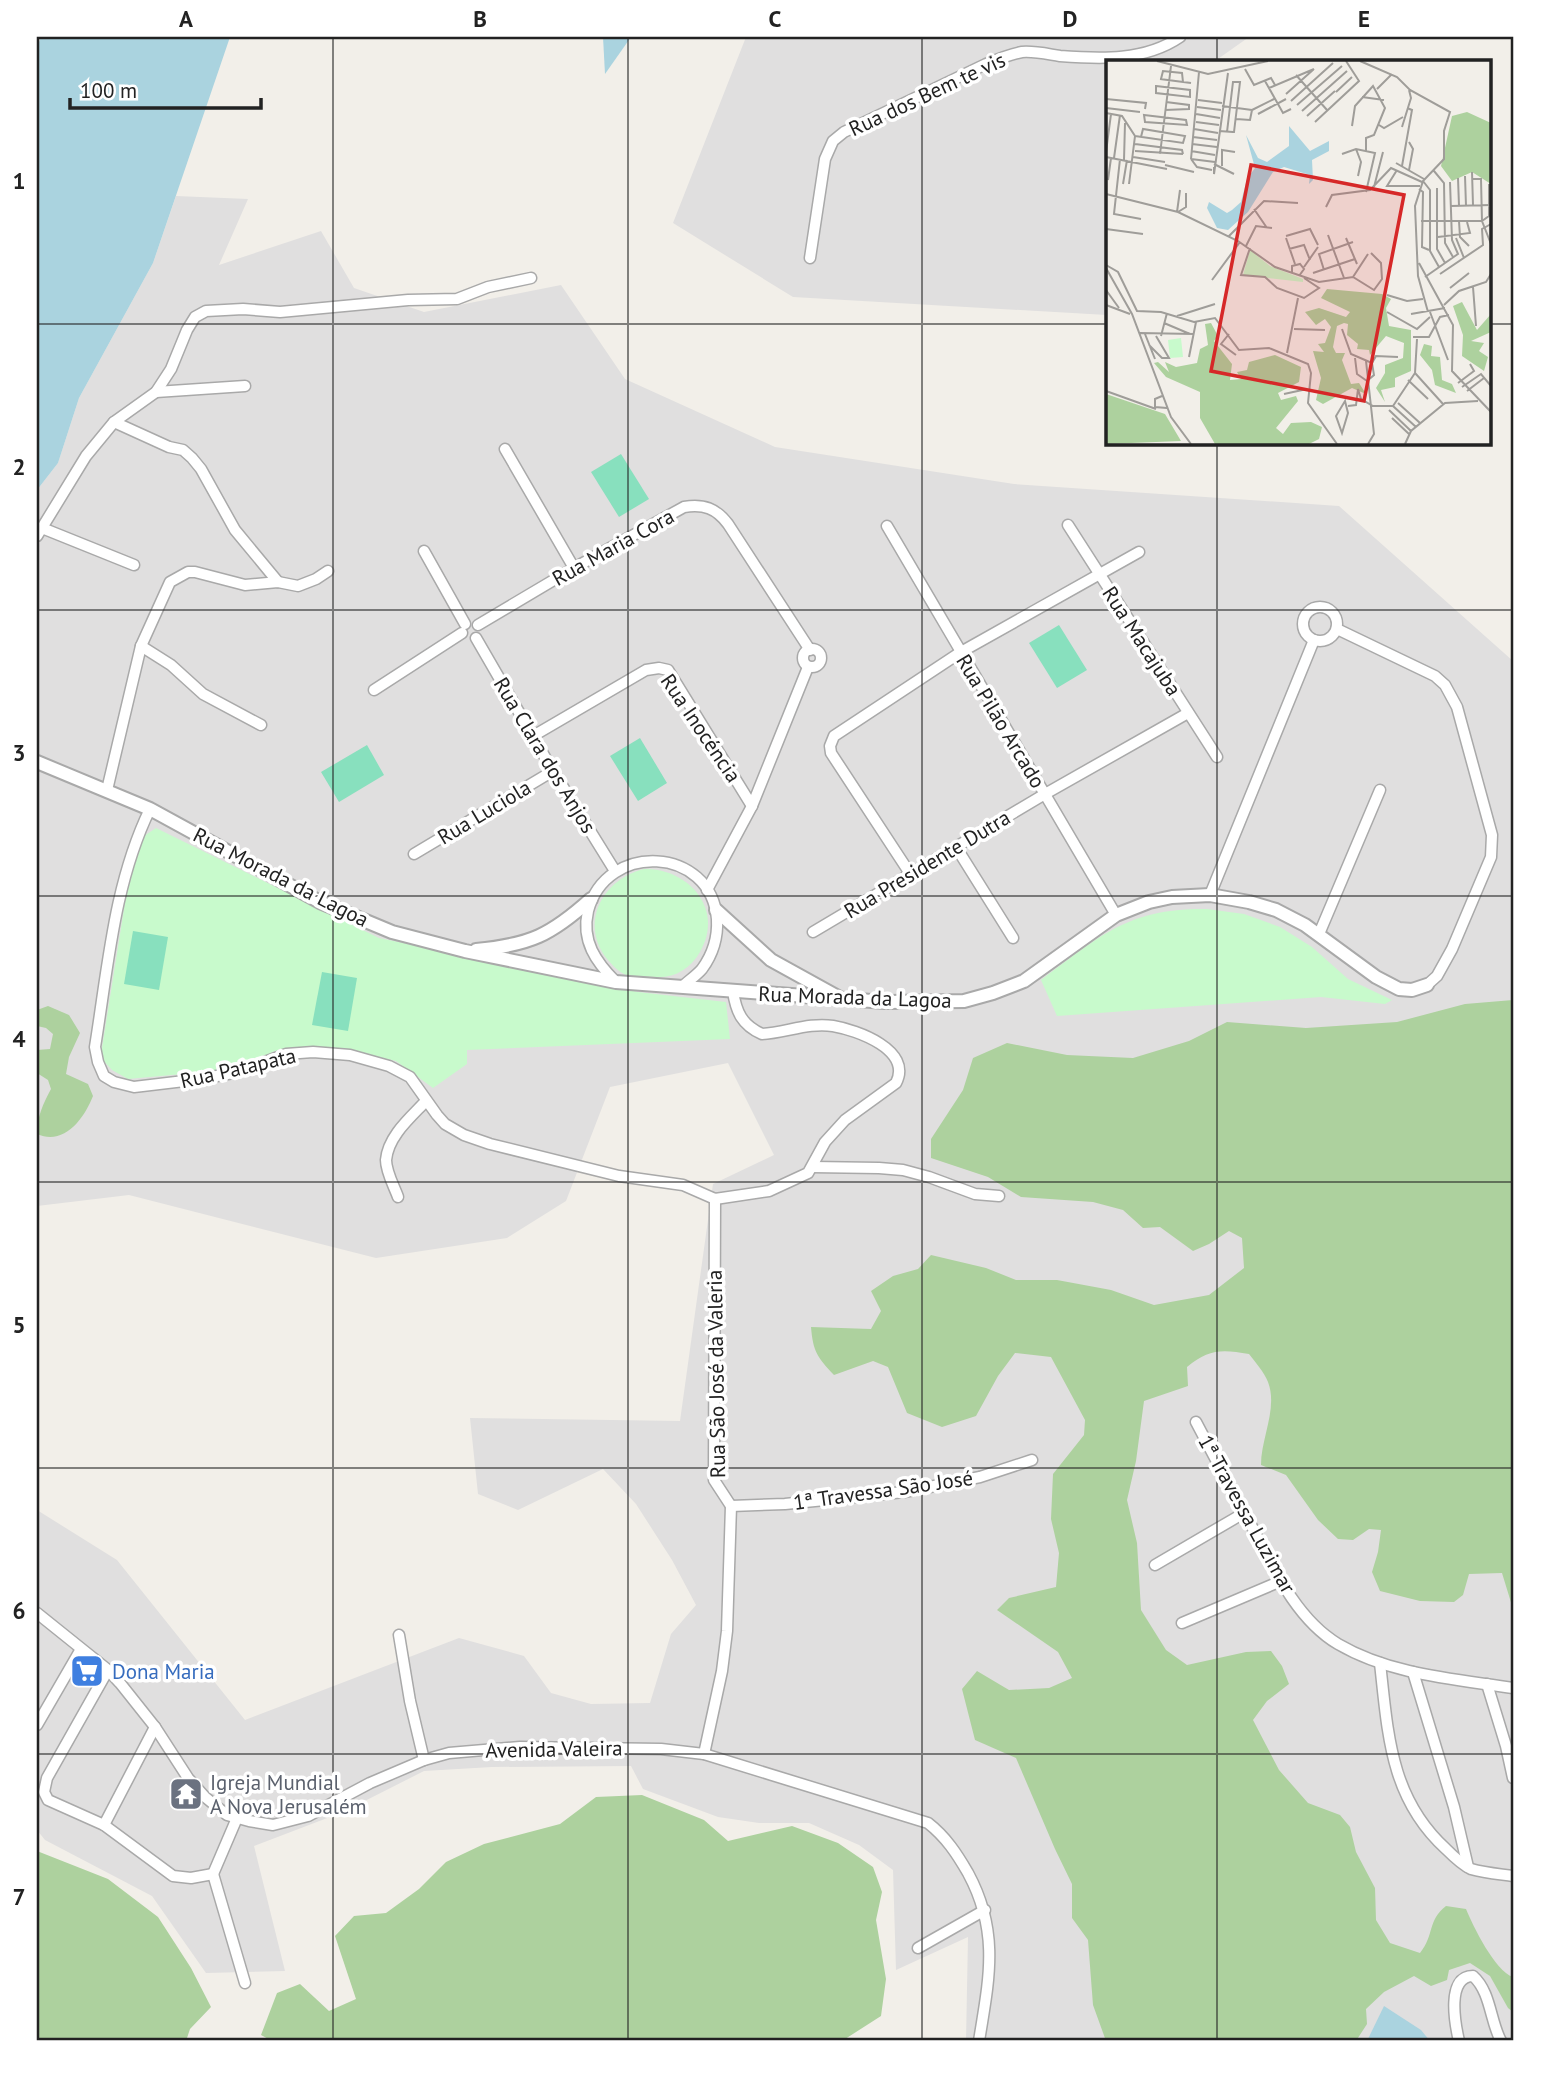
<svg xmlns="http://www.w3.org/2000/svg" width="1550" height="2078" font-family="'PT Sans',sans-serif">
<rect width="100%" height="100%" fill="#f2efe9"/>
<g fill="#e0dfdf">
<polygon points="746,37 1249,37 1215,61 1107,61 1107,315 793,297 673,223"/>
<polygon points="176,196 248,199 219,265 321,231 354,288 424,312 561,285 625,379 775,447 1014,484 1339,506 1513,661 1513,2041 966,2041 968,1937 896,1970 893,1870 859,1845 809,1823 759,1823 718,1817 643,1789 631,1766 492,1767 424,1771 343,1812 254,1846 285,1971 206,1973 152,1896 45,1840 37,1830 37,1510 117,1560 245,1720 459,1638 524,1656 551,1693 591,1704 650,1703 671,1634 696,1605 672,1560 636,1504 603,1469 518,1510 478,1494 470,1418 680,1421 713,1184 774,1155 728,1063 610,1087 566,1201 507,1238 376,1258 129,1195 37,1206 37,490 58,463 79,398 153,263"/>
</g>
<g fill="#add19e">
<path d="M1513 1000V1609L1502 1573 1469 1574 1463 1595 1454 1602 1420 1601 1380 1591 1372 1572 1378 1552 1381 1530 1369 1529 1353 1540 1338 1539 1318 1520 1286 1475 1261 1465C1261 1438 1278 1408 1268 1382 1264 1372 1255 1362 1249 1354 1222 1349 1208 1349 1187 1367L1188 1386 1144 1401 1136 1461 1127 1500 1137 1543 1141 1610 1166 1650 1187 1665 1246 1652 1271 1651 1282 1666 1289 1684 1267 1701 1253 1720 1279 1770 1308 1803 1340 1815 1350 1827 1356 1852 1375 1888 1376 1920 1390 1943 1420 1953C1435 1934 1427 1921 1446 1906L1466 1909C1473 1926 1495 1971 1513 1977V2012L1508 2008 1490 1976 1470 1963 1449 1970 1447 1980 1431 1986 1414 1976 1384 1992 1366 2009 1367 2024 1356 2041H1106L1093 2005 1088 1940 1072 1918V1884L1055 1849 1016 1758 975 1740 962 1689 977 1671 1009 1690 1049 1688 1072 1678 1058 1652 997 1610 1009 1598 1056 1587 1059 1553 1051 1519 1053 1474 1084 1435 1085 1420 1051 1357 1015 1353 998 1376 976 1416 942 1427 907 1413 888 1367 873 1361 834 1375C817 1357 813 1351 811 1327L871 1329 881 1311 871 1291 893 1276 918 1269 931 1255 986 1268 1016 1280H1057L1111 1290 1154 1305 1209 1295 1244 1268 1242 1238 1229 1231 1209 1244 1193 1251 1160 1227 1143 1228 1123 1210 1093 1202 1021 1197 988 1177 931 1158V1139L963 1090 973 1058 1007 1043 1067 1055 1133 1058 1189 1041 1227 1022 1306 1028 1397 1022 1465 1004Z"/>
<path d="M48 1006 69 1015 80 1033 69 1057 66 1074 88 1084 93 1096C84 1119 64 1146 37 1134 37 1117 43 1104 51 1089L48 1080 37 1073V1050L50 1049 53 1034 46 1028 37 1026V1010Z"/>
<polygon points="642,1795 704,1820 728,1841 792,1826 838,1843 873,1867 882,1892 876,1920 886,1979 881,2016 842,2041 272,2041 261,2035 277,1993 300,1984 329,2011 356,1999 335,1936 354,1916 386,1913 419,1889 446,1862 484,1844 560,1824 596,1797"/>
<polygon points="37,1851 108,1879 158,1917 191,1968 211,2007 190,2029 186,2041 37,2041"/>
</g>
<g fill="#c8facc">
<polygon points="156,828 379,938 638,992 726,1002 730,1039 467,1050 467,1064 433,1088 396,1061 345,1049 275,1051 237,1069 128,1079 112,1070 101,1058 102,1048 127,890 141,838"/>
<path d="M644 869C689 868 725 910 700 952 690 969 675 978 656 977 648 976 637 978 629 976 621 974 613 966 608 960 578 923 603 879 644 869Z"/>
<path d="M1207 909 1244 914 1280 927 1312 947 1348 979 1392 1000 1385 1004 1321 997 1057 1016 1041 980C1100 936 1128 908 1207 909Z"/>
</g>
<g fill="#88e0be">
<polygon points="621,454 649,499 619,517 591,472"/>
<polygon points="1059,625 1087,670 1057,688 1029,643"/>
<polygon points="640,738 667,783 638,801 610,756"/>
<polygon points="367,745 384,775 339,802 321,772"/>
<polygon points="133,931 168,937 159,990 124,984"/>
<polygon points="322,972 357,978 348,1031 312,1025"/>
</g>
<g fill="#aad3df">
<polygon points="41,37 230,37 153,263 79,398 58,463 37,490 37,47"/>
<polygon points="603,37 631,37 605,74"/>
<polygon points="1384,2006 1421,2030 1430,2041 1367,2041"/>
</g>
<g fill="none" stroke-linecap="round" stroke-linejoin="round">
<defs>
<g id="minor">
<path d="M810 258 825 159 833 141 844 132 986 64C998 59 1010 54 1022 52 1035 51 1047 54 1060 56 1101 59 1145 61 1180 37"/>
<polyline points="156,392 245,386"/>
<polyline points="114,422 169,447 183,450 192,458 201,469 235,530 278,582"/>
<polyline points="505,449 574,568"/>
<polyline points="1068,525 1217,757"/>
<polyline points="887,526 1116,915"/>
<polyline points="42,528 134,565"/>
<polyline points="37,536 86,456 114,422 156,392 171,369 187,330 195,317 206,311 243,309 280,312 408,300 457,299 488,287 531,278"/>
<polyline points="424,551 465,624"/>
<circle cx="1320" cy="624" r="17"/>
<path d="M478 625 574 568 684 507C704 504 716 508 728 524L810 650"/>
<polyline points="1337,629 1435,676 1445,685 1457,707 1492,835 1491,857 1452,949 1437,976 1427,985"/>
<polyline points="476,638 553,771 615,871"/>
<polyline points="141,646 171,665 203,694 261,725"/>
<circle cx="812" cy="658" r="9"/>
<polyline points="374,690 462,633"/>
<polyline points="533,736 646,670 659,668 668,670 752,806"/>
<polyline points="107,790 141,646 170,582 188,572 195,572 245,585 278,582 298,586 316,579 328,571"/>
<path d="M150 809C114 883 108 967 95 1047L98 1062 104 1076 114 1082 134 1087 201 1079 238 1072 286 1054 313 1052 350 1055 389 1066 410 1077 437 1115 445 1124 464 1135 490 1144 619 1176 683 1185 715 1199 769 1191 808 1173 825 1142 845 1120 896 1083C913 1050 857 1030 833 1026 809 1022 785 1033 762 1034 742 1025 736 1012 733 991"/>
<polyline points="956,847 1013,938"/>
<polyline points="414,854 553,771"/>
<polyline points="911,875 831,753 830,746 834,736 961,652 1139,552"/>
<polyline points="707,890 752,806 808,667"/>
<polyline points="1210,895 1314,640"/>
<polyline points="813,932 1045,794 1188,713"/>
<polyline points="1319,934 1380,790"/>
<path d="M616 982C596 962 581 941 588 911 606 841 711 846 717 919 718 937 713 954 702 969 696 976 688 981 682 987"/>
<polyline points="812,1167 879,1168 903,1170 929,1177 975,1194 999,1196"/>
<path d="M398 1197C394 1186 386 1172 386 1160 388 1136 411 1117 426 1101"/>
<path d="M1196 1422C1214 1456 1232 1491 1251 1525 1273 1567 1296 1619 1338 1644 1391 1675 1455 1679 1513 1688"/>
<polyline points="731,1506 785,1504 904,1492 980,1477 1032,1460"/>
<polyline points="1155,1565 1244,1513"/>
<path d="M37 1613 108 1670 120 1683 155 1727 188 1778 205 1797 227 1815 249 1821 273 1825 308 1816 370 1783 424 1760 449 1753 520 1747 661 1749 704 1754 928 1823C946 1837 957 1854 968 1873 1000 1932 989 1979 979 2041"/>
<polyline points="1182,1623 1281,1581"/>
<polyline points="399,1635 410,1701 424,1760"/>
<path d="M1380 1663C1388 1734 1390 1798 1446 1849 1453 1856 1462 1865 1471 1869 1485 1873 1499 1874 1513 1876"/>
<polyline points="108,1670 47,1778 44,1792 48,1800 104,1825 173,1876 191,1878 213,1874"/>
<polyline points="1413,1672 1454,1807 1468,1867"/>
<polyline points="1487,1684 1506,1746 1513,1778"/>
<polyline points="37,1725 81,1649"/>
<polyline points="704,1754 722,1671 727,1631 731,1506 714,1480 715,1199"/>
<polyline points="104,1825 155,1727"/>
<polyline points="213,1874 245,1983"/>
<polyline points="213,1874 237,1818"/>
<polyline points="918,1948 985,1910"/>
<path d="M1459 2041C1455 2024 1446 1976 1473 1976 1491 1992 1490 2021 1501 2041"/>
</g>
<g id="tertiary">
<polyline points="37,762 150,809 320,902 392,932 465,951 616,982 885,1002 964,1001 993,993 1024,981 1116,915 1149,902 1172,897 1210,895 1249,902 1276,910 1305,925 1376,977 1399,989 1412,990 1427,985"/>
<polyline points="716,910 771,960 838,997"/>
<path d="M476 950C530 945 551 935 591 899"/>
</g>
</defs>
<use href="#minor" stroke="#a9a9a9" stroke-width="13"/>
<use href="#tertiary" stroke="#a9a9a9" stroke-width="16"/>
<use href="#minor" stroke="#fff" stroke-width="10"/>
<use href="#tertiary" stroke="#fff" stroke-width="12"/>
</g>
<path fill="none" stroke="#222" stroke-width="2" stroke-opacity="0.55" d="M333 37V2041M628 37V2041M922 37V2041M1217 37V61M37 324H1107M1489 324H1513M1217 443V2041M37 610H1513M37 896H1513M37 1182H1513M37 1468H1513M37 1754H1513"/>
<defs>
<symbol id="supermarket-square" viewBox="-11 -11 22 22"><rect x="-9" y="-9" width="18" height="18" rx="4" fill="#3f7fe0" stroke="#fff"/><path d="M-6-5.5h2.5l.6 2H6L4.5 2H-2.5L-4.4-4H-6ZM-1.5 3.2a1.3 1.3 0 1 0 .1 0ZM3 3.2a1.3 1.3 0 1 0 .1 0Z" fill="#fff"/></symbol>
<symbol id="temple-square" viewBox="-11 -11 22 22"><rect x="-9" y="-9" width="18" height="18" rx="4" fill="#6b7280" stroke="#fff"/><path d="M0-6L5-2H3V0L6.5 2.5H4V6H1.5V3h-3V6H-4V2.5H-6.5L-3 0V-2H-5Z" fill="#fff"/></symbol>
</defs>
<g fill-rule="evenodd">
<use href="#supermarket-square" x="68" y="1652" width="38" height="38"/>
<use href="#temple-square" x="167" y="1775" width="38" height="38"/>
</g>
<g text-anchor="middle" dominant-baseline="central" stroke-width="7" stroke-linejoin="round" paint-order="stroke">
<g font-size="21" fill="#222" stroke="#fff">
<text transform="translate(927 94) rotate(-25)">Rua dos Bem te vis</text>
<text transform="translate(613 547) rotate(-29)">Rua Maria Cora</text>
<text transform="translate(1142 641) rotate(57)">Rua Macajuba</text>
<text transform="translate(1001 721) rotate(59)">Rua Pilão Arcado</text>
<text transform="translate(701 728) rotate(56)">Rua Inocéncia</text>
<text transform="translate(545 755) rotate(59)">Rua Clara dos Anjos</text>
<text transform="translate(484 812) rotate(-31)">Rua Luciola</text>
<text transform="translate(927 864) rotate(-31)">Rua Presidente Dutra</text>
<text transform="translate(281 877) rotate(27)">Rua Morada da Lagoa</text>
<text transform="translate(855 997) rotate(2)">Rua Morada da Lagoa</text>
<text transform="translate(238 1068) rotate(-13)">Rua Patapata</text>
<text transform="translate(716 1374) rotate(-91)">Rua São José da Valeria</text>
<text transform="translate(883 1490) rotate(-8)">1ª Travessa São José</text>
<text transform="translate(1247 1514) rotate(61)">1ª Travessa Luzimar</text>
<text transform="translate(554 1749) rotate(-1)">Avenida Valeira</text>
</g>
<g font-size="21" fill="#366cbe" stroke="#fff" text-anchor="start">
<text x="112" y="1671">Dona Maria</text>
</g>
<g font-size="21" fill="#5b616d" stroke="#fff" text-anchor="start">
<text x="210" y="1782">Igreja Mundial<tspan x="210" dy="24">A Nova Jerusalém</tspan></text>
</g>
</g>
<g transform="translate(1106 60)">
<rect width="385" height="385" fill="#f2efe9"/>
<path d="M361 52 385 63V124L366 112 346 121 335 106 346 56ZM221 229 276 234 285 239 280 248 283 266 305 270V311L289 318V327L275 330 279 342 270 328 279 313V305L297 298 298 283 280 276 264 295 263 290 251 289 252 284 241 275 242 264 238 263 231 266 227 287 230 293H239L236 300 245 324 253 323 260 334 246 328 217 344 210 340 215 318 207 291 218 292 212 284 219 283 225 267 219 259 210 265 199 252 213 248 240 257 244 252 215 238ZM356 242 371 270 385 254V272L365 281 378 283 373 291 382 297 378 311 356 296 357 275 347 246ZM105 263 112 276 108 281 126 304 124 320 135 319 131 312 141 310 143 302 169 295 195 307 193 322 172 333 175 340 190 336 192 341 170 368 177 374 185 363 205 362 216 367 213 379 203 384H109L94 358V332L60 317 48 303 52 302 63 312 59 302 70 307 91 303 94 289 102 285 99 264ZM318 284 326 286 325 296 334 297 336 320 346 324 350 333 329 325 326 310 314 295ZM0 334 59 354 75 381 0 384Z" fill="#add19e"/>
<path d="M144 190 164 206 197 219V222L137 215ZM75 278 77 297 64 298 62 280Z" fill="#c8facc"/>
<path d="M183 66 204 91 223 81V91L206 100 207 120 203 124 204 115 178 107 167 112 142 152 122 170 111 168 101 148 103 142 121 153 126 150 135 142 141 119 149 108 140 75 152 98 161 102 183 86Z" fill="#aad3df"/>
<path fill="none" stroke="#9f9d99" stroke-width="2" d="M51 1 102 14 162 1M254 1 291 17 304 30 344 52 338 71V99L317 121 309 146 312 216 322 252M139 9 148 25 165 18 169 25M190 15 221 50M54 19 85 23M55 19 57 11 76 13 77 22M159 21 177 53 185 49M50 26 84 30V37L50 33ZM163 28 208 9M271 29 286 14M230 32 246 17M180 34 208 9M256 37 278 40M0 39 40 43 39 49M92 40 116 43M185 41 227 3M191 45 236 6M116 46 146 50M91 47 115 50M0 48 34 52M59 50 83 49V45L60 42M146 50 168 39M196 51 241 11M0 53 16 56 29 76 23 124M90 54 114 58M152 54 180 39M38 55 80 60 81 65 39 62ZM201 56 229 31M130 59 144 60 146 50M90 62 113 65M209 62 253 21 240 1M273 65 278 68 297 57M246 66 249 46 267 26 279 48 268 75 260 78V91M296 67 305 38 303 30M88 69 112 73M113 71 127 72H128L134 22H127L121 72M29 76 77 83 79 76 37 69 35 77M87 77 111 80M303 82 307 89 303 110M29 84 76 90 77 94M86 84 111 87M250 89 255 102 252 116M29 91 77 94M85 91 109 95M0 92 5 54M54 94 65 6M236 94 250 89 269 93 260 132M0 97 61 109M27 97 59 102M8 98 14 55M14 99 8 154 35 159M85 99 93 12M85 99 91 107 106 110M85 99 109 102M18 100 19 63M290 103 318 119M108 104 128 114M59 105 88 112M116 106V90L129 92M296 106 306 50 301 48M108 107V114L122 13M291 110 281 126H314M328 111 338 123 339 183 347 197M366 112 367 145M359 116 360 146M352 118 353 146M366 119H375L376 161 385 184M2 120 5 98M317 121 324 130V191L333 207M17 124 21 100M268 127 277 92M331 128V189L339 203M313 129 317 132 316 187 323 190M0 134 72 152 132 181 169 207 213 222 247 217 268 230 276 219 275 203 265 193M345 146 385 145M220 147 226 135 264 130 285 108 316 122M148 149 161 168M71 152 74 130M72 152 80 147V133M315 161H376M353 161 354 177 363 186M376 161 383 156V124M0 169 37 174M222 175 238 218M123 176 158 141 192 143M180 176 204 169 212 185M332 177 364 173 361 162M180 178 189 204M240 178 251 204M350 178 358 198M140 186 150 166 166 168M144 188 135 215 159 217 171 228 198 238 213 228 198 218M183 189 198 185 204 200M313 203 347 265 346 311 385 352M0 205 12 212 31 251 55 252 88 262 109 258 133 290 163 288 202 304 205 313 202 343 231 384M198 207 212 187M0 208 26 254 65 357 85 384M218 210 213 194 247 182M186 213V206L194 204 198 209 193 216M207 213 249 199M334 214 377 185 376 169 385 164M247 217 262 194M319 217 352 194 346 180 344 122M106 220 134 182M367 227 370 266M344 228 363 213M0 230 13 248M281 235 301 241 317 239M0 245 24 254M338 245 353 231 380 222 385 214M281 252 311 269 324 257M324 252 342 300M305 254 339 248M71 256 109 244M58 263 84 274M188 269 219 270M236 269 245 294 266 303 268 315 261 321M34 273 88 274M39 274 49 299M123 274 115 284 130 295M55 276 61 253M307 277H323L334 257 343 255M43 285 56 298H63L50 276M181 293 192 238M83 297 90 262M249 298 251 314 261 321M260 301 268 374 262 384M266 303 270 296 292 297M309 313 287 346 310 367M309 313 337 344M309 313 311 279M302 320 322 339M352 323 368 311 364 304M356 327 375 314 385 326M0 331 50 349M361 331 378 318M178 334 201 329M56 336 49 339V347L61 348M239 341 242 353 236 373 230 356ZM292 343 314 363M242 346 250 345 252 329 255 339 267 346H287M283 350 305 371M286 358 303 374M299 384 305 371 339 343 372 341"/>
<path fill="#d62828" fill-opacity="0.15" stroke="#d62828" stroke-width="3.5" d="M145 105 298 135 258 341 105 311Z"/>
<rect width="385" height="385" fill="none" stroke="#222" stroke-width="3.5"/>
</g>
<rect width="1550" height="2078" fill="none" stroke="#ffffff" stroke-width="77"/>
<path d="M70 98v10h191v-10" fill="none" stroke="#222222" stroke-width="3.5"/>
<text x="80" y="98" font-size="21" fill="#222222" stroke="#ffffff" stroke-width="5" paint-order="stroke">100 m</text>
<rect x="38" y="38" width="1474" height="2001" fill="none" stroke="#222" stroke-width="2.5"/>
<g font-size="23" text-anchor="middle" font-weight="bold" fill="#222">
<text x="186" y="27">A</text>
<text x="480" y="27">B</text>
<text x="775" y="27">C</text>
<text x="1070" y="27">D</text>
<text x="1364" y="27">E</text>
<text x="19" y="189">1</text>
<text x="19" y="475">2</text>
<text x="19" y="761">3</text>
<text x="19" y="1047">4</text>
<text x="19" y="1333">5</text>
<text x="19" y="1619">6</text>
<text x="19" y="1905">7</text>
</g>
</svg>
